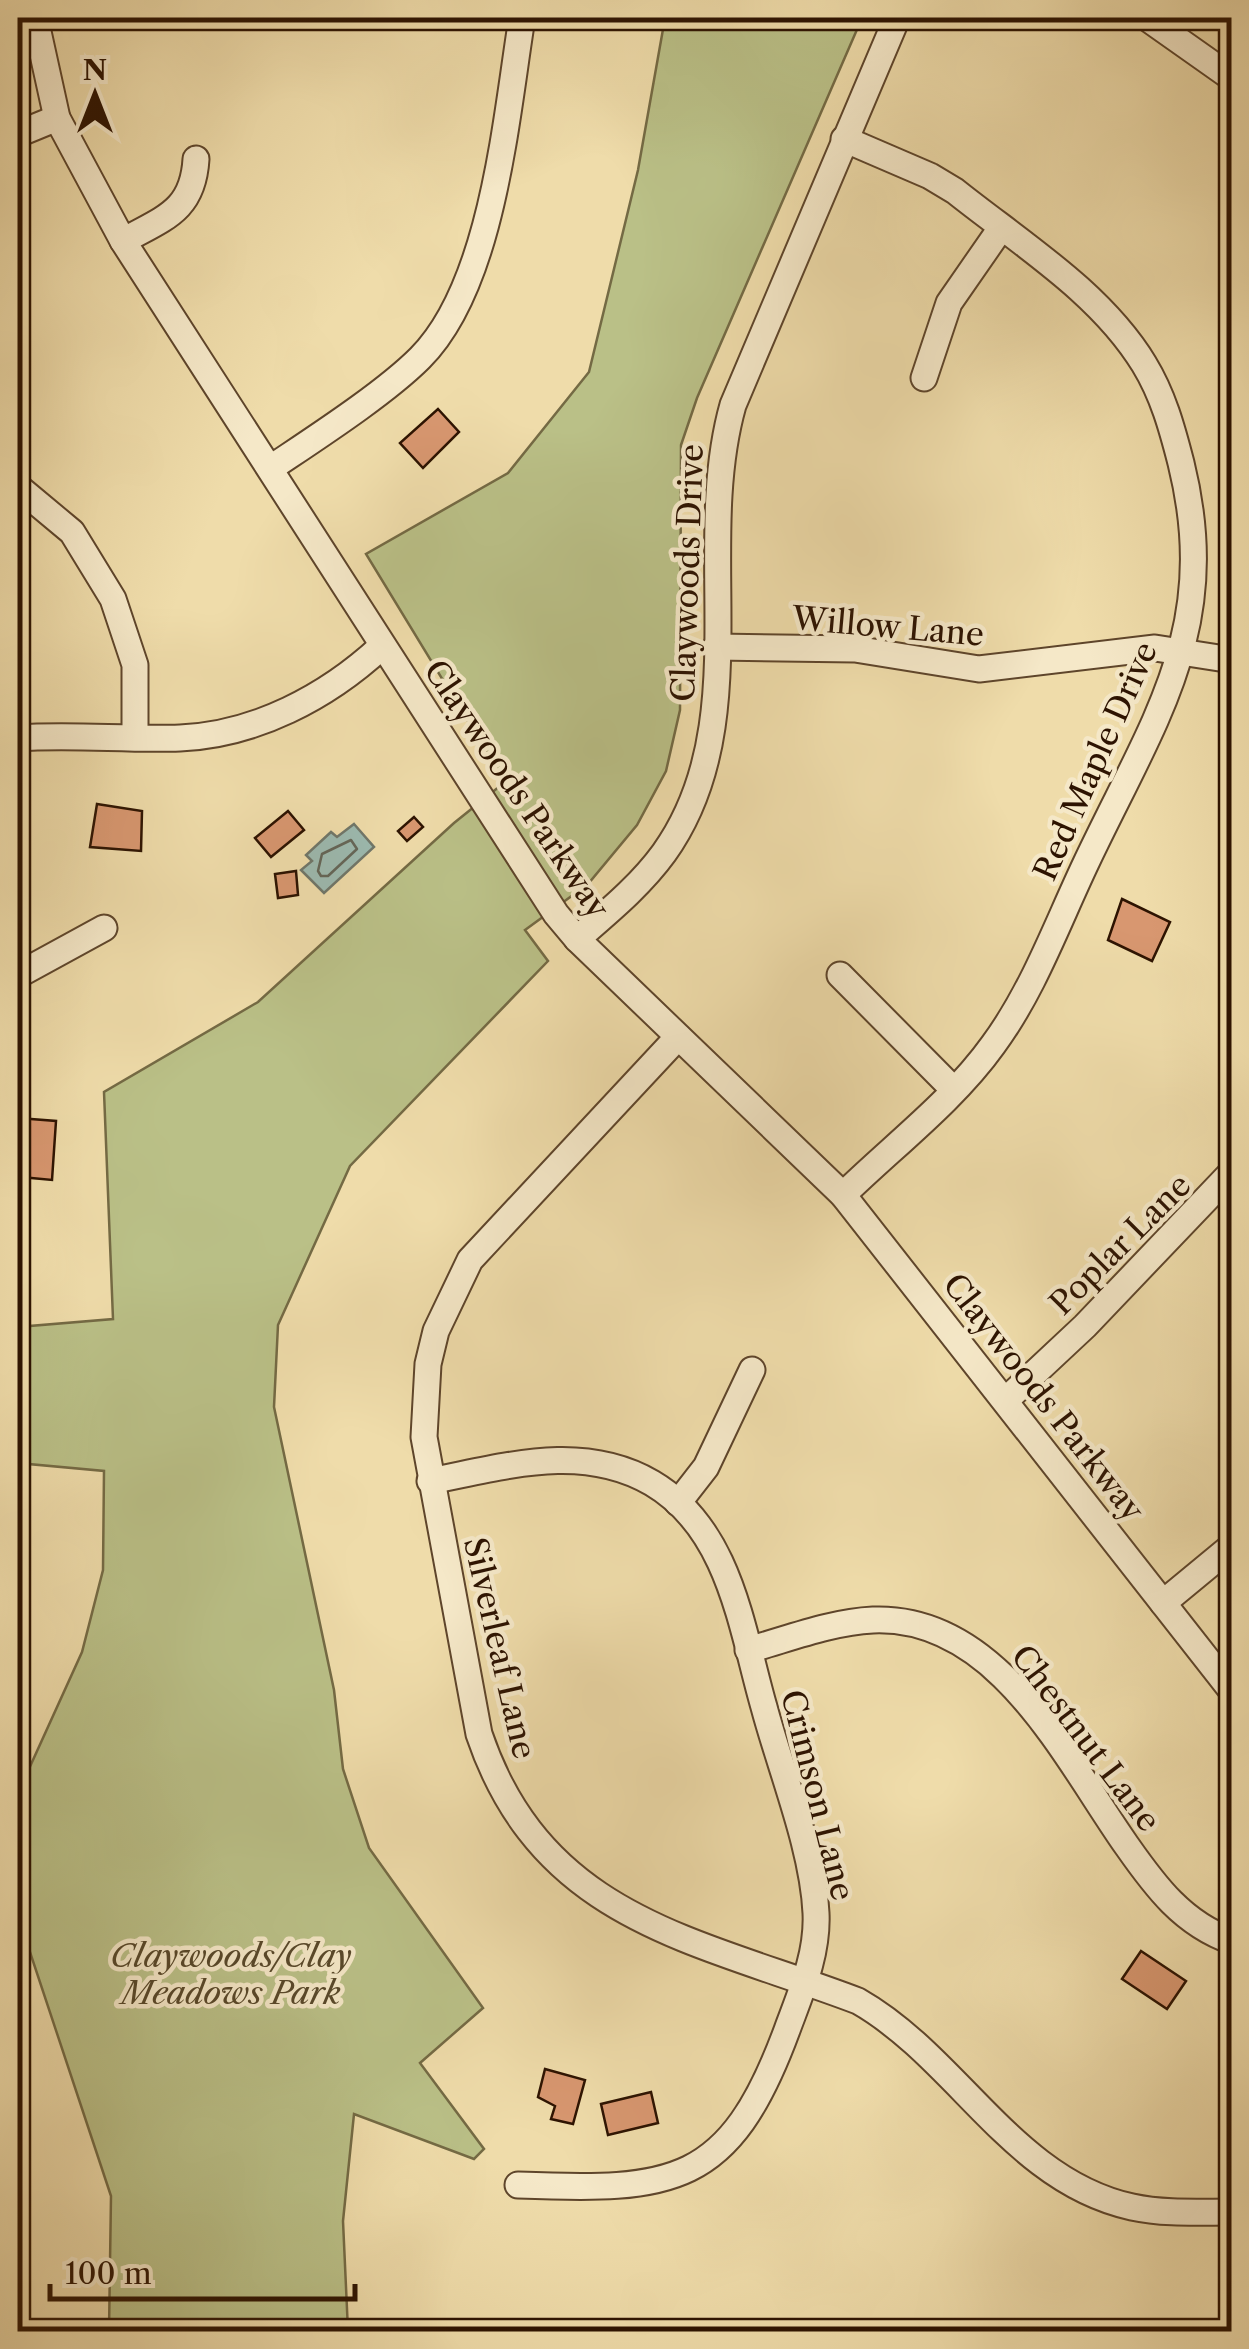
<svg xmlns="http://www.w3.org/2000/svg" width="1249" height="2349" font-family="'Libre Caslon Text',serif">
<rect width="100%" height="100%" fill="#efdcaa"/>
<filter id="stains"><feTurbulence type="fractalNoise" baseFrequency=".002" numOctaves="4"/><feColorMatrix values="0 0 0 0 .2 0 0 0 0 .09 0 0 0 0 .02 0 0 0 .5 -.17"/></filter>
<radialGradient id="worn" r=".72"><stop offset=".6" stop-color="#630" stop-opacity="0"/><stop offset="1" stop-color="#630" stop-opacity=".3"/></radialGradient>
<polygon fill="#bac087" stroke="#746a44" stroke-width="2.5" points="665,18 862,18 697,398 681,445 680,710 666,771 637,825 588,884 525,930 548,961 350,1166 278,1325 274,1407 334,1690 343,1769 369,1848 483,2008 420,2063 484,2149 474,2159 354,2114 343,2221 348,2331 109,2331 111,2196 18,1916 18,1793 82,1652 103,1570 104,1471 18,1463 18,1327 113,1319 104,1092 258,1002 454,823 505,782 366,554 508,473 589,372 638,170"/>
<polygon fill="#9cbab0" stroke="#70776a" stroke-width="2.5" points="354,824 374,847 324,893 301,870 312,861 306,855 331,832 337,837"/>
<g fill="none" stroke-linecap="round" stroke-linejoin="round">
<polygon stroke="#646658" stroke-width="2.5" points="351,840 357,849 328,876 321,876 318,871 322,854"/>
</g>
<g fill="#d89770" stroke="#2d1301" stroke-width="2.5">
<polygon points="438,409 459,432 423,468 400,443"/>
<polygon points="97,804 142,811 141,851 90,847"/>
<polygon points="288,811 304,830 271,857 255,838"/>
<polygon points="414,817 423,827 407,841 398,831"/>
<polygon points="296,871 298,895 278,898 275,874"/>
<polygon points="1122,899 1170,922 1152,961 1108,940"/>
<polygon points="18,1118 56,1121 52,1180 21,1177"/>
<polygon points="1141,1951 1186,1981 1167,2009 1122,1979"/>
<polygon points="545,2069 585,2080 573,2124 551,2119 555,2106 538,2097"/>
<polygon points="651,2092 658,2123 608,2135 601,2104"/>
</g>
<g fill="none" stroke-linecap="round" stroke-linejoin="round">
<defs>
<g id="minor">
<polyline points="35,18 57,118 123,241 556,914 577,939 843,1195 1232,1691"/>
<polyline points="1147,18 1232,78"/>
<polyline points="18,134 57,118"/>
<path d="M123 241C164 218 193 211 196 159"/>
<polyline points="924,378 949,303 1001,228"/>
<path d="M271 468C314 439 384 394 420 358 493 285 506 117 522 18"/>
<polyline points="18,487 72,532 113,599 135,665 135,736"/>
<polyline points="716,647 855,649 979,669 1155,648 1232,660"/>
<path d="M18 738C72 734 126 740 180 738 255 735 327 697 381 647"/>
<path d="M577 939C608 912 640 886 664 853 757 723 692 550 733 405L897 18"/>
<polyline points="18,975 104,928"/>
<polyline points="840,975 953,1089"/>
<path d="M678 1037 470 1260 436 1331 428 1364 424 1437 479 1734C542 1920 695 1939 858 2001 958 2058 1013 2181 1132 2207 1164 2214 1198 2212 1232 2212"/>
<path d="M843 1195C892 1147 953 1101 993 1045 1033 991 1057 924 1086 863 1154 719 1222 629 1181 463 1172 428 1163 395 1144 364 1100 292 1020 243 955 191L930 176 844 139"/>
<polyline points="1007,1399 1085,1326 1232,1172"/>
<path d="M430 1481C504 1467 581 1442 652 1483 730 1529 741 1627 764 1707 781 1771 813 1848 816 1913 818 1954 801 1992 787 2030 729 2187 673 2191 518 2185"/>
<polyline points="678,1503 706,1467 752,1370"/>
<polyline points="1163,1603 1232,1546"/>
<path d="M748 1650C788 1639 831 1622 873 1620 998 1615 1065 1758 1127 1846 1155 1886 1183 1924 1232 1941"/>
</g>
</defs>
<use href="#minor" stroke="#5e452b" stroke-width="29"/>
<use href="#minor" stroke="#f5e8c8" stroke-width="25"/>
</g>
<g text-anchor="middle" dominant-baseline="central" stroke-width="9" stroke-linejoin="round" paint-order="stroke">
<g font-size="32" fill="#2d1301" stroke="#f5e8c8">
<text transform="translate(687 573) rotate(-88)">Claywoods Drive</text>
<text transform="translate(888 626) rotate(5)">Willow Lane</text>
<text transform="translate(1095 761) rotate(-66)">Red Maple Drive</text>
<text transform="translate(517 789) rotate(56)">Claywoods Parkway</text>
<text transform="translate(1120 1244) rotate(-45)">Poplar Lane</text>
<text transform="translate(1044 1397) rotate(52)">Claywoods Parkway</text>
<text transform="translate(500 1648) rotate(77)">Silverleaf Lane</text>
<text transform="translate(1086 1738) rotate(53)">Chestnut Lane</text>
<text transform="translate(818 1795) rotate(76)">Crimson Lane</text>
</g>
<g font-size="32" font-style="italic" fill="#574729" stroke="#f5e8c8">
<text x="231" y="1955">Claywoods/Clay<tspan x="231" dy="37">Meadows Park</tspan></text>
</g>
</g>
<rect width="1249" height="2349" fill="none" stroke="#efdcaa" stroke-width="60"/>
<rect x="20" y="20" width="1209" height="2309" fill="none" stroke="#2d1301" stroke-width="5"/>
<rect x="30" y="30" width="1189" height="2289" fill="none" stroke="#2d1301" stroke-width="2.5"/>
<g transform="translate(95 95)" stroke="#f5e8c8" stroke-width="8" paint-order="stroke">
<path d="M0-8L18 38L0 25L-18 38Z" fill="#2d1301"/>
<text y="-15" font-size="28" font-weight="bold" text-anchor="middle" fill="#2d1301">N</text>
</g>
<path d="M50 2284v15h305v-15" fill="none" stroke="#2d1301" stroke-width="5"/>
<text x="65" y="2284" font-size="30" fill="#2d1301" stroke="#f5e8c8" stroke-width="8" paint-order="stroke">100 m</text>
<rect width="100%" height="100%" filter="url(#stains)"/>
<rect width="100%" height="100%" fill="url(#worn)"/>
</svg>
